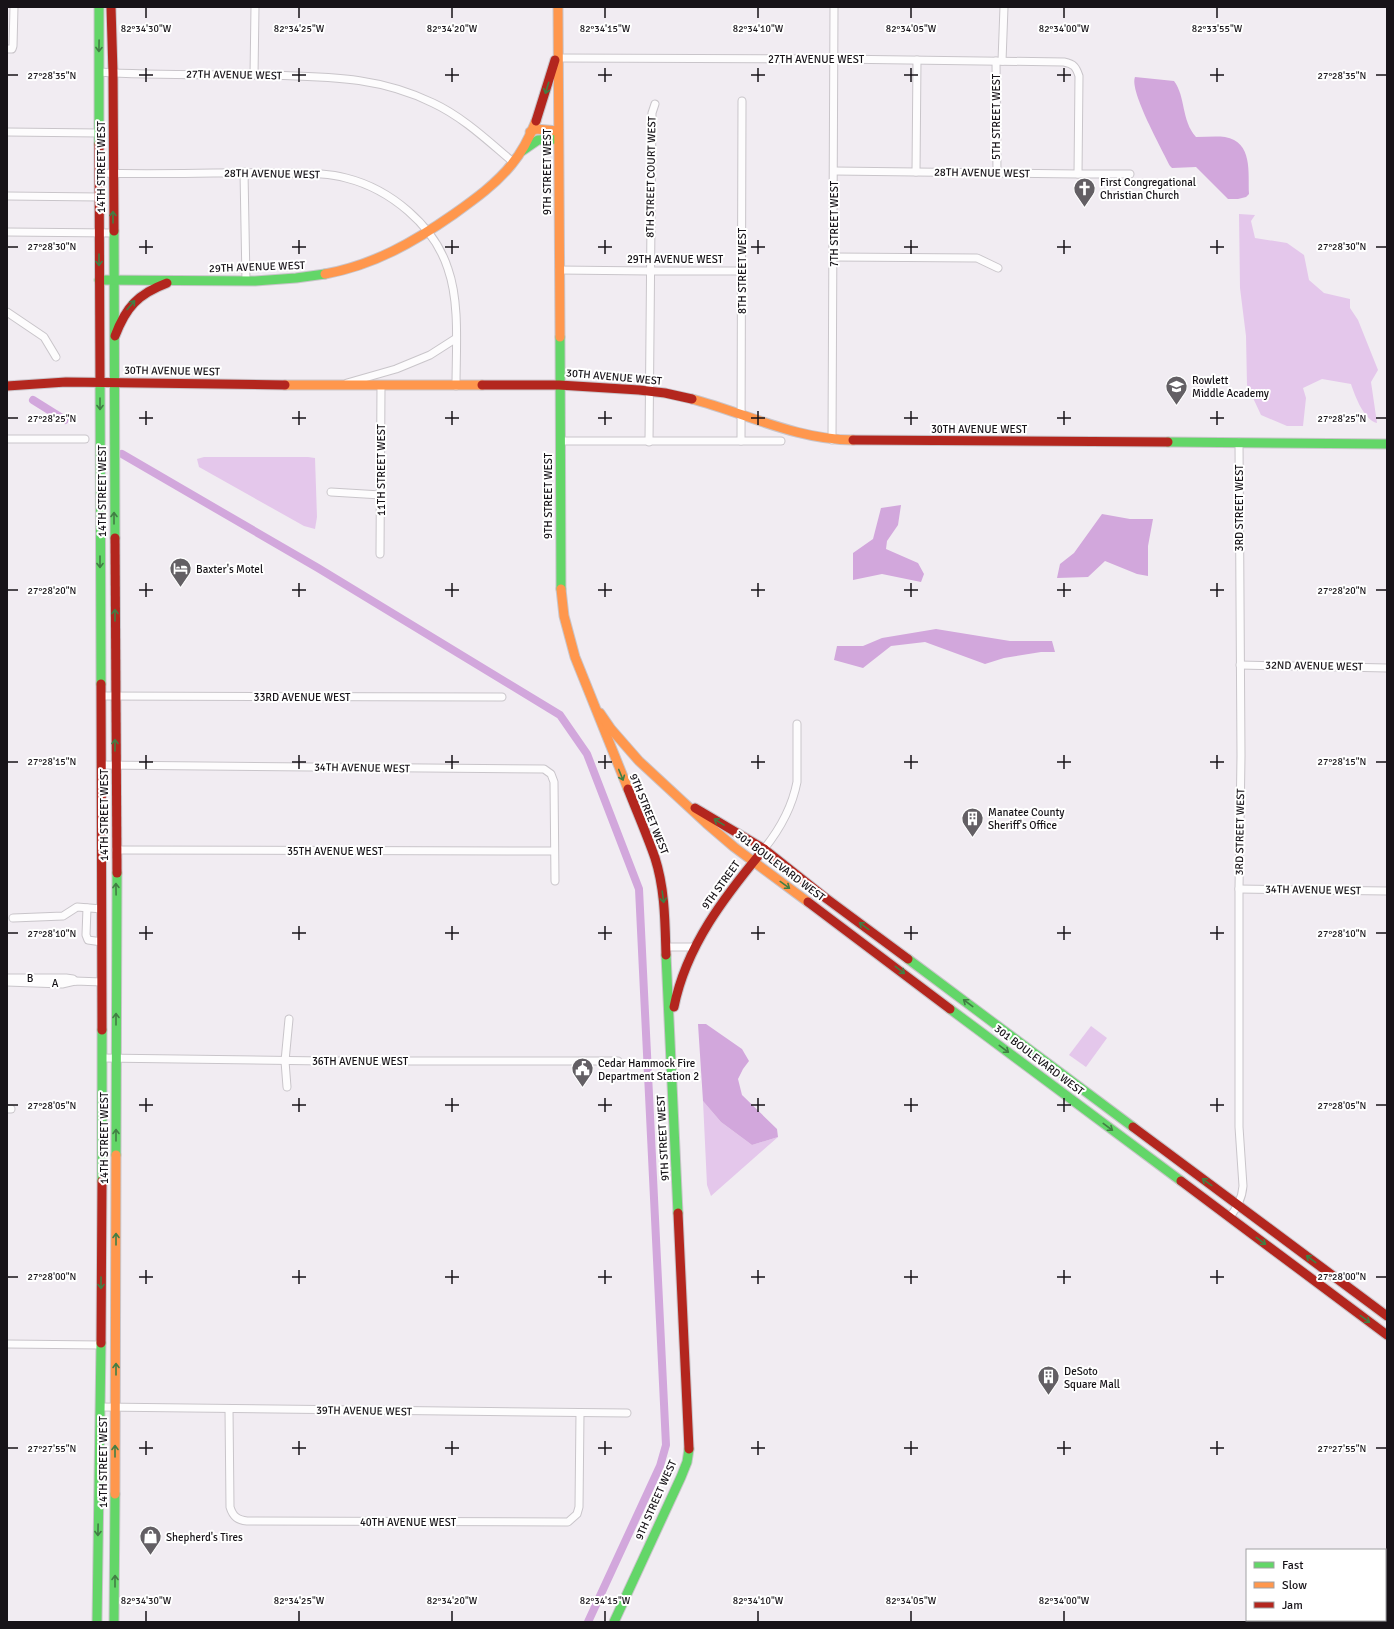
<svg xmlns="http://www.w3.org/2000/svg" width="1394" height="1629" font-family="Signika,sans-serif">
<rect width="100%" height="100%" fill="#f1ecf2"/>
<g fill="#e4c7eb">
<path d="M1239 214 1255 215 1251 221 1255 238 1287 243 1304 255 1309 280 1324 293 1350 299V308L1358 320 1378 370 1371 382 1377 423C1364 420 1355 396 1351 384L1322 379 1303 388 1306 398 1303 426H1287L1261 415 1247 385 1246 336 1240 288Z"/>
<polygon points="204,457 308,457 315,458 317,517 315,529 304,526 199,467 197,459"/>
<polygon points="1091,1026 1107,1038 1086,1067 1069,1055"/>
<polygon points="703,1101 721,1122 752,1145 778,1137 711,1196 707,1185"/>
</g>
<g fill="#d2a7dc">
<path d="M1135 77 1174 81C1186 97 1181 120 1196 137 1206 137 1216 136 1225 137 1253 142 1248 172 1249 194L1246 197 1238 199H1228L1196 167 1172 168 1170 166C1163 151 1129 91 1135 77Z"/>
<polygon points="901,505 898,525 887,541 886,549 918,563 924,574 921,582 882,574 853,580 853,553 873,539 881,508"/>
<polygon points="1102,514 1130,519 1153,519 1148,546 1148,576 1137,574 1105,561 1088,577 1057,578 1060,564 1074,553"/>
<polygon points="936,629 1010,641 1052,641 1055,652 1041,652 1004,658 985,664 925,642 891,646 863,668 834,660 837,646 863,646 882,638"/>
<polygon points="698,1024 706,1024 742,1049 749,1061 743,1069 738,1079 742,1095 777,1129 778,1137 752,1145 721,1122 703,1101"/>
</g>
<g fill="none" stroke-linecap="round" stroke-linejoin="round">
<g stroke="#d2a7dc" stroke-width="8">
<polyline points="33,400 65,420"/>
<polyline points="122,454 318,568 560,715 587,754 639,889 666,1445 660,1466 588,1622"/>
</g>
<defs>
<g id="street">
<polyline points="7,49 12,49 13,46 14,7"/>
<path d="M558 58 834 59 1064 62C1074 64 1076 67 1079 76L1078 174"/>
<polyline points="996,61 997,173"/>
<polyline points="1002,61 1004,7"/>
<path d="M99 72C155 76 212 74 268 75 327 77 378 76 433 103 463 117 488 141 513 162"/>
<polyline points="254,75 255,7"/>
<polyline points="7,132 99,133"/>
<polyline points="834,171 1078,174 1130,174"/>
<polyline points="244,172 246,281"/>
<polyline points="916,172 917,60"/>
<path d="M99 173C158 175 218 172 277 173 300 174 324 172 346 178 390 189 434 225 448 269 460 303 456 349 456 386"/>
<polyline points="7,196 99,197"/>
<polyline points="7,232 114,233"/>
<polyline points="834,257 977,258 998,268"/>
<polyline points="559,270 650,271 742,271"/>
<polyline points="7,312 44,337 56,357"/>
<polyline points="347,383 396,369 430,355 455,339"/>
<polyline points="7,439 85,439"/>
<polyline points="832,440 834,7"/>
<polyline points="560,441 781,441"/>
<polyline points="741,441 742,101"/>
<polyline points="649,442 652,113 655,104"/>
<polyline points="331,492 381,495"/>
<polyline points="380,554 381,386"/>
<polyline points="1240,665 1387,668"/>
<polyline points="101,696 502,697"/>
<polyline points="101,765 544,769 551,774 554,782 555,881"/>
<path d="M764 849C780 829 792 808 797 782V724"/>
<polyline points="116,850 554,851"/>
<polyline points="1239,889 1387,891"/>
<polyline points="87,908 86,935 88,940 102,942"/>
<polyline points="13,918 63,916 77,907 102,909"/>
<polyline points="666,947 693,947"/>
<polyline points="7,978 66,978 73,979 75,981"/>
<polyline points="7,982 62,984 75,981 102,982"/>
<polyline points="102,1058 324,1061 618,1061"/>
<polyline points="287,1087 285,1061 289,1019"/>
<polyline points="7,1109 11,1109"/>
<path d="M1230 1217C1237 1207 1242 1199 1243 1186L1239 1127V889L1241 756 1239 442"/>
<polyline points="7,1344 101,1345"/>
<polyline points="101,1407 627,1413"/>
<path d="M229 1409 230 1507C233 1517 238 1520 247 1521L568 1522 577 1514 579 1507 580 1413"/>
</g>
<g id="fast">
<polyline points="99,7 99,144"/>
<polyline points="522,151 538,140 558,139"/>
<polyline points="114,231 115,538"/>
<polyline points="99,280 255,281 296,278 325,274"/>
<polyline points="560,337 561,589"/>
<polyline points="100,380 101,684"/>
<polyline points="1168,442 1387,444"/>
<polyline points="666,955 678,1213"/>
<polyline points="908,959 1133,1127"/>
<polyline points="950,1009 1181,1181"/>
<polyline points="102,1030 102,1181"/>
<polyline points="116,1155 117,873"/>
<polyline points="97,1622 101,1343"/>
<polyline points="114,1622 115,1494"/>
<polyline points="614,1622 681,1477 687,1462 689,1449"/>
</g>
<g id="slow">
<polyline points="558,7 560,337"/>
<polyline points="530,132 536,129 558,131"/>
<path d="M325 274C374 265 414 242 454 214 475 199 496 184 512 164 523 151 530 136 536 121"/>
<polyline points="285,385 482,385"/>
<path d="M692 399C745 413 797 440 853 440"/>
<polyline points="561,589 564,616 575,657 628,789"/>
<polyline points="600,713 611,729 639,761 706,823 734,847 808,902"/>
<polyline points="115,1494 116,1155"/>
</g>
<g id="jam">
<polyline points="111,7 113,73 114,231"/>
<polyline points="536,121 555,60"/>
<polyline points="99,144 100,380"/>
<path d="M115 336C126 307 138 294 167 283"/>
<polyline points="482,385 559,385 639,390 665,393 692,399"/>
<polyline points="7,386 66,382 285,385"/>
<polyline points="853,440 1168,442"/>
<polyline points="115,538 117,873"/>
<polyline points="101,684 102,1030"/>
<path d="M628 789C637 812 647 835 655 858 665 889 665 922 666 955"/>
<polyline points="695,808 764,849 827,899 908,959"/>
<polyline points="808,902 950,1009"/>
<path d="M674 1007C686 946 725 896 764 849"/>
<polyline points="1133,1127 1387,1316"/>
<polyline points="1181,1181 1387,1335"/>
<polyline points="678,1213 689,1449"/>
<polyline points="101,1343 102,1181"/>
</g>
</defs>
<use href="#street" stroke="#c9c5ca" stroke-width="9"/>
<use href="#fast" stroke="#c9c5ca" stroke-width="11"/>
<use href="#slow" stroke="#c9c5ca" stroke-width="11"/>
<use href="#jam" stroke="#c9c5ca" stroke-width="11"/>
<use href="#street" stroke="#fdfcfd" stroke-width="7"/>
<use href="#fast" stroke="#63d668" stroke-width="9"/>
<use href="#slow" stroke="#ff974d" stroke-width="9"/>
<use href="#jam" stroke="#b3261e" stroke-width="9"/>
</g>
<defs><path id="oneway-shaft" d="M-6 0H5M1.5-3L5.5 0L1.5 3" fill="none" stroke-width="1.6" stroke-linecap="round" stroke-linejoin="round"/></defs>
<g stroke="#417e44">
<use href="#oneway-shaft" transform="translate(99 46) rotate(91)"/>
<use href="#oneway-shaft" transform="translate(547 88) rotate(107)"/>
<use href="#oneway-shaft" transform="translate(113 217) rotate(-90)"/>
<use href="#oneway-shaft" transform="translate(99 260) rotate(90)"/>
<use href="#oneway-shaft" transform="translate(131 305) rotate(-50)"/>
<use href="#oneway-shaft" transform="translate(100 404) rotate(90)"/>
<use href="#oneway-shaft" transform="translate(114 518) rotate(-90)"/>
<use href="#oneway-shaft" transform="translate(100 562) rotate(90)"/>
<use href="#oneway-shaft" transform="translate(115 615) rotate(-90)"/>
<use href="#oneway-shaft" transform="translate(115 745) rotate(-90)"/>
<use href="#oneway-shaft" transform="translate(621 775) rotate(68)"/>
<use href="#oneway-shaft" transform="translate(719 822) rotate(-149)"/>
<use href="#oneway-shaft" transform="translate(785 885) rotate(36)"/>
<use href="#oneway-shaft" transform="translate(116 889) rotate(-91)"/>
<use href="#oneway-shaft" transform="translate(663 897) rotate(82)"/>
<use href="#oneway-shaft" transform="translate(864 926) rotate(-144)"/>
<use href="#oneway-shaft" transform="translate(900 970) rotate(38)"/>
<use href="#oneway-shaft" transform="translate(968 1003) rotate(-143)"/>
<use href="#oneway-shaft" transform="translate(116 1019) rotate(-90)"/>
<use href="#oneway-shaft" transform="translate(1004 1049) rotate(37)"/>
<use href="#oneway-shaft" transform="translate(1108 1127) rotate(37)"/>
<use href="#oneway-shaft" transform="translate(116 1135) rotate(-90)"/>
<use href="#oneway-shaft" transform="translate(1207 1182) rotate(-144)"/>
<use href="#oneway-shaft" transform="translate(116 1239) rotate(-90)"/>
<use href="#oneway-shaft" transform="translate(1261 1241) rotate(37)"/>
<use href="#oneway-shaft" transform="translate(1311 1259) rotate(-143)"/>
<use href="#oneway-shaft" transform="translate(101 1283) rotate(90)"/>
<use href="#oneway-shaft" transform="translate(1365 1319) rotate(36)"/>
<use href="#oneway-shaft" transform="translate(116 1369) rotate(-90)"/>
<use href="#oneway-shaft" transform="translate(115 1451) rotate(-90)"/>
<use href="#oneway-shaft" transform="translate(98 1530) rotate(91)"/>
<use href="#oneway-shaft" transform="translate(115 1581) rotate(-90)"/>
</g>
<path fill="none" stroke="#171318" stroke-width="1.5" d="M146 8V18M299 8V18M452 8V18M605 8V18M758 8V18M911 8V18M1064 8V18M1217 8V18M146 68V82M299 68V82M452 68V82M605 68V82M758 68V82M911 68V82M1064 68V82M1217 68V82M8 75H18M139 75H153M292 75H306M445 75H459M598 75H612M751 75H765M904 75H918M1057 75H1071M1210 75H1224M1376 75H1386M146 240V254M299 240V254M452 240V254M605 240V254M758 240V254M911 240V254M1064 240V254M1217 240V254M8 247H18M139 247H153M292 247H306M445 247H459M598 247H612M751 247H765M904 247H918M1057 247H1071M1210 247H1224M1376 247H1386M146 411V425M299 411V425M452 411V425M605 411V425M758 411V425M911 411V425M1064 411V425M1217 411V425M8 418H18M139 418H153M292 418H306M445 418H459M598 418H612M751 418H765M904 418H918M1057 418H1071M1210 418H1224M1376 418H1386M146 583V597M299 583V597M452 583V597M605 583V597M758 583V597M911 583V597M1064 583V597M1217 583V597M8 590H18M139 590H153M292 590H306M445 590H459M598 590H612M751 590H765M904 590H918M1057 590H1071M1210 590H1224M1376 590H1386M146 755V769M299 755V769M452 755V769M605 755V769M758 755V769M911 755V769M1064 755V769M1217 755V769M8 762H18M139 762H153M292 762H306M445 762H459M598 762H612M751 762H765M904 762H918M1057 762H1071M1210 762H1224M1376 762H1386M146 926V940M299 926V940M452 926V940M605 926V940M758 926V940M911 926V940M1064 926V940M1217 926V940M8 933H18M139 933H153M292 933H306M445 933H459M598 933H612M751 933H765M904 933H918M1057 933H1071M1210 933H1224M1376 933H1386M146 1098V1112M299 1098V1112M452 1098V1112M605 1098V1112M758 1098V1112M911 1098V1112M1064 1098V1112M1217 1098V1112M8 1105H18M139 1105H153M292 1105H306M445 1105H459M598 1105H612M751 1105H765M904 1105H918M1057 1105H1071M1210 1105H1224M1376 1105H1386M146 1270V1284M299 1270V1284M452 1270V1284M605 1270V1284M758 1270V1284M911 1270V1284M1064 1270V1284M1217 1270V1284M8 1277H18M139 1277H153M292 1277H306M445 1277H459M598 1277H612M751 1277H765M904 1277H918M1057 1277H1071M1210 1277H1224M1376 1277H1386M146 1441V1455M299 1441V1455M452 1441V1455M605 1441V1455M758 1441V1455M911 1441V1455M1064 1441V1455M1217 1441V1455M8 1448H18M139 1448H153M292 1448H306M445 1448H459M598 1448H612M751 1448H765M904 1448H918M1057 1448H1071M1210 1448H1224M1376 1448H1386M146 1611V1621M299 1611V1621M452 1611V1621M605 1611V1621M758 1611V1621M911 1611V1621M1064 1611V1621"/>
<defs>
<symbol id="church-pin" viewBox="-11 -11 22 30"><path d="M0 17L-7.5 6A9.5 9.5 0 1 1 7.5 6Z" fill="#635f64" stroke="#fff"/><path d="M-1.2-6h2.4v3.5h3.3v2.4h-3.3V6h-2.4V-.1h-3.3v-2.4h3.3Z" fill="#fff"/></symbol>
<symbol id="school-pin" viewBox="-11 -11 22 30"><path d="M0 17L-7.5 6A9.5 9.5 0 1 1 7.5 6Z" fill="#635f64" stroke="#fff"/><path d="M0-5L7-2L0 1L-7-2ZM-4 1L0 2.5L4 1V4Q0 6-4 4Z" fill="#fff"/></symbol>
<symbol id="hotel-pin" viewBox="-11 -11 22 30"><path d="M0 17L-7.5 6A9.5 9.5 0 1 1 7.5 6Z" fill="#635f64" stroke="#fff"/><path d="M-6-4.5h1.5V1H6V5H4.5V3h-9V5H-6ZM-4 0a1.8 1.8 0 1 1 3.6 0ZM.5 0V-2.5h3Q6-2.5 6 0Z" fill="#fff"/></symbol>
<symbol id="building-pin" viewBox="-11 -11 22 30"><path d="M0 17L-7.5 6A9.5 9.5 0 1 1 7.5 6Z" fill="#635f64" stroke="#fff"/><path d="M-4-6H4V6H1V3H-1V6H-4ZM-2.5-4.3h1.7v1.8h-1.7ZM.8-4.3h1.7v1.8H.8ZM-2.5-1h1.7V.8h-1.7ZM.8-1h1.7V.8H.8Z" fill="#fff"/></symbol>
<symbol id="civic-pin" viewBox="-11 -11 22 30"><path d="M0 17L-7.5 6A9.5 9.5 0 1 1 7.5 6Z" fill="#635f64" stroke="#fff"/><path d="M-.6-6.5H3V-4.5H.6V-3L4-1V1h2V6H-6V1h2V-1L-.6-3ZM-1.2 2.5V6h2.4V2.5Z" fill="#fff"/></symbol>
<symbol id="shop-pin" viewBox="-11 -11 22 30"><path d="M0 17L-7.5 6A9.5 9.5 0 1 1 7.5 6Z" fill="#635f64" stroke="#fff"/><path d="M-5-2.5h2.3a2.7 3.5 0 0 1 5.4 0H5L5.5 6h-11ZM-1.5-2.5h3a1.5 2.3 0 0 0-3 0Z" fill="#fff"/></symbol>
</defs>
<g fill-rule="evenodd">
<use href="#church-pin" x="1072" y="176" width="25" height="34"/>
<use href="#school-pin" x="1164" y="374" width="25" height="34"/>
<use href="#hotel-pin" x="168" y="556" width="25" height="34"/>
<use href="#building-pin" x="960" y="806" width="25" height="34"/>
<use href="#civic-pin" x="570" y="1056" width="25" height="34"/>
<use href="#building-pin" x="1036" y="1364" width="25" height="34"/>
<use href="#shop-pin" x="138" y="1524" width="25" height="34"/>
</g>
<g text-anchor="middle" dominant-baseline="central" stroke-width="4" stroke-linejoin="round" paint-order="stroke">
<g font-size="11" fill="#171318" stroke="#fff">
<text x="816" y="59">27TH AVENUE WEST</text>
<text transform="translate(234 75) rotate(1)">27TH AVENUE WEST</text>
<text transform="translate(996 117) rotate(-90)">5TH STREET WEST</text>
<text transform="translate(101 167) rotate(-90)">14TH STREET WEST</text>
<text transform="translate(547 172) rotate(-90)">9TH STREET WEST</text>
<text transform="translate(982 173) rotate(1)">28TH AVENUE WEST</text>
<text transform="translate(272 174) rotate(1)">28TH AVENUE WEST</text>
<text transform="translate(651 177) rotate(-89)">8TH STREET COURT WEST</text>
<text transform="translate(834 224) rotate(-90)">7TH STREET WEST</text>
<text x="675" y="259">29TH AVENUE WEST</text>
<text transform="translate(257 267) rotate(-2)">29TH AVENUE WEST</text>
<text transform="translate(742 271) rotate(-90)">8TH STREET WEST</text>
<text transform="translate(172 371) rotate(1)">30TH AVENUE WEST</text>
<text transform="translate(614 377) rotate(5)">30TH AVENUE WEST</text>
<text x="979" y="429">30TH AVENUE WEST</text>
<text transform="translate(381 470) rotate(-90)">11TH STREET WEST</text>
<text transform="translate(102 491) rotate(-90)">14TH STREET WEST</text>
<text transform="translate(548 496) rotate(-90)">9TH STREET WEST</text>
<text transform="translate(1239 508) rotate(-90)">3RD STREET WEST</text>
<text transform="translate(1314 666) rotate(1)">32ND AVENUE WEST</text>
<text x="302" y="697">33RD AVENUE WEST</text>
<text transform="translate(362 768) rotate(1)">34TH AVENUE WEST</text>
<text transform="translate(649 814) rotate(68)">9TH STREET WEST</text>
<text transform="translate(104 815) rotate(-90)">14TH STREET WEST</text>
<text transform="translate(1240 832) rotate(-89)">3RD STREET WEST</text>
<text x="335" y="851">35TH AVENUE WEST</text>
<text transform="translate(780 866) rotate(37)">301 BOULEVARD WEST</text>
<text transform="translate(721 885) rotate(-54)">9TH STREET</text>
<text transform="translate(1313 890) rotate(1)">34TH AVENUE WEST</text>
<text x="30" y="978">B</text>
<text x="55" y="983">A</text>
<text transform="translate(1039 1060) rotate(37)">301 BOULEVARD WEST</text>
<text x="360" y="1061">36TH AVENUE WEST</text>
<text transform="translate(104 1138) rotate(-90)">14TH STREET WEST</text>
<text transform="translate(663 1138) rotate(-93)">9TH STREET WEST</text>
<text transform="translate(364 1411) rotate(1)">39TH AVENUE WEST</text>
<text transform="translate(103 1462) rotate(-90)">14TH STREET WEST</text>
<text transform="translate(656 1500) rotate(-66)">9TH STREET WEST</text>
<text x="408" y="1522">40TH AVENUE WEST</text>
</g>
<g font-size="11" fill="#171318" stroke="#fff" text-anchor="start">
<text x="1100" y="182">First Congregational<tspan x="1100" dy="13">Christian Church</tspan></text>
<text x="1192" y="380">Rowlett<tspan x="1192" dy="13">Middle Academy</tspan></text>
<text x="196" y="569">Baxter's Motel</text>
<text x="988" y="812">Manatee County<tspan x="988" dy="13">Sheriff's Office</tspan></text>
<text x="598" y="1063">Cedar Hammock Fire<tspan x="598" dy="13">Department Station 2</tspan></text>
<text x="1064" y="1371">DeSoto<tspan x="1064" dy="13">Square Mall</tspan></text>
<text x="166" y="1537">Shepherd's Tires</text>
</g>
</g>
<g font-size="10" text-anchor="middle" fill="#171318" stroke="#fff" stroke-width="4" stroke-linejoin="round" paint-order="stroke">
<text x="146" y="32">82°34'30"W</text>
<text x="299" y="32">82°34'25"W</text>
<text x="452" y="32">82°34'20"W</text>
<text x="605" y="32">82°34'15"W</text>
<text x="758" y="32">82°34'10"W</text>
<text x="911" y="32">82°34'05"W</text>
<text x="1064" y="32">82°34'00"W</text>
<text x="1217" y="32">82°33'55"W</text>
<text x="52" y="79">27°28'35"N</text>
<text x="1342" y="79">27°28'35"N</text>
<text x="52" y="250">27°28'30"N</text>
<text x="1342" y="250">27°28'30"N</text>
<text x="52" y="422">27°28'25"N</text>
<text x="1342" y="422">27°28'25"N</text>
<text x="52" y="594">27°28'20"N</text>
<text x="1342" y="594">27°28'20"N</text>
<text x="52" y="765">27°28'15"N</text>
<text x="1342" y="765">27°28'15"N</text>
<text x="52" y="937">27°28'10"N</text>
<text x="1342" y="937">27°28'10"N</text>
<text x="52" y="1109">27°28'05"N</text>
<text x="1342" y="1109">27°28'05"N</text>
<text x="52" y="1280">27°28'00"N</text>
<text x="1342" y="1280">27°28'00"N</text>
<text x="52" y="1452">27°27'55"N</text>
<text x="1342" y="1452">27°27'55"N</text>
<text x="146" y="1604">82°34'30"W</text>
<text x="299" y="1604">82°34'25"W</text>
<text x="452" y="1604">82°34'20"W</text>
<text x="605" y="1604">82°34'15"W</text>
<text x="758" y="1604">82°34'10"W</text>
<text x="911" y="1604">82°34'05"W</text>
<text x="1064" y="1604">82°34'00"W</text>
</g>
<rect width="1394" height="1629" fill="none" stroke="#171318" stroke-width="16"/>
<rect x="1246" y="1549" width="140" height="72" fill="#ffffff" stroke="#a2a1a3"/>
<rect x="1254" y="1562" width="20" height="6" fill="#63d668" stroke="#a2a1a3"/>
<text x="1282" y="1569" font-size="12" fill="#171318">Fast</text>
<rect x="1254" y="1582" width="20" height="6" fill="#ff974d" stroke="#a2a1a3"/>
<text x="1282" y="1589" font-size="12" fill="#171318">Slow</text>
<rect x="1254" y="1602" width="20" height="6" fill="#b3261e" stroke="#a2a1a3"/>
<text x="1282" y="1609" font-size="12" fill="#171318">Jam</text>
</svg>
